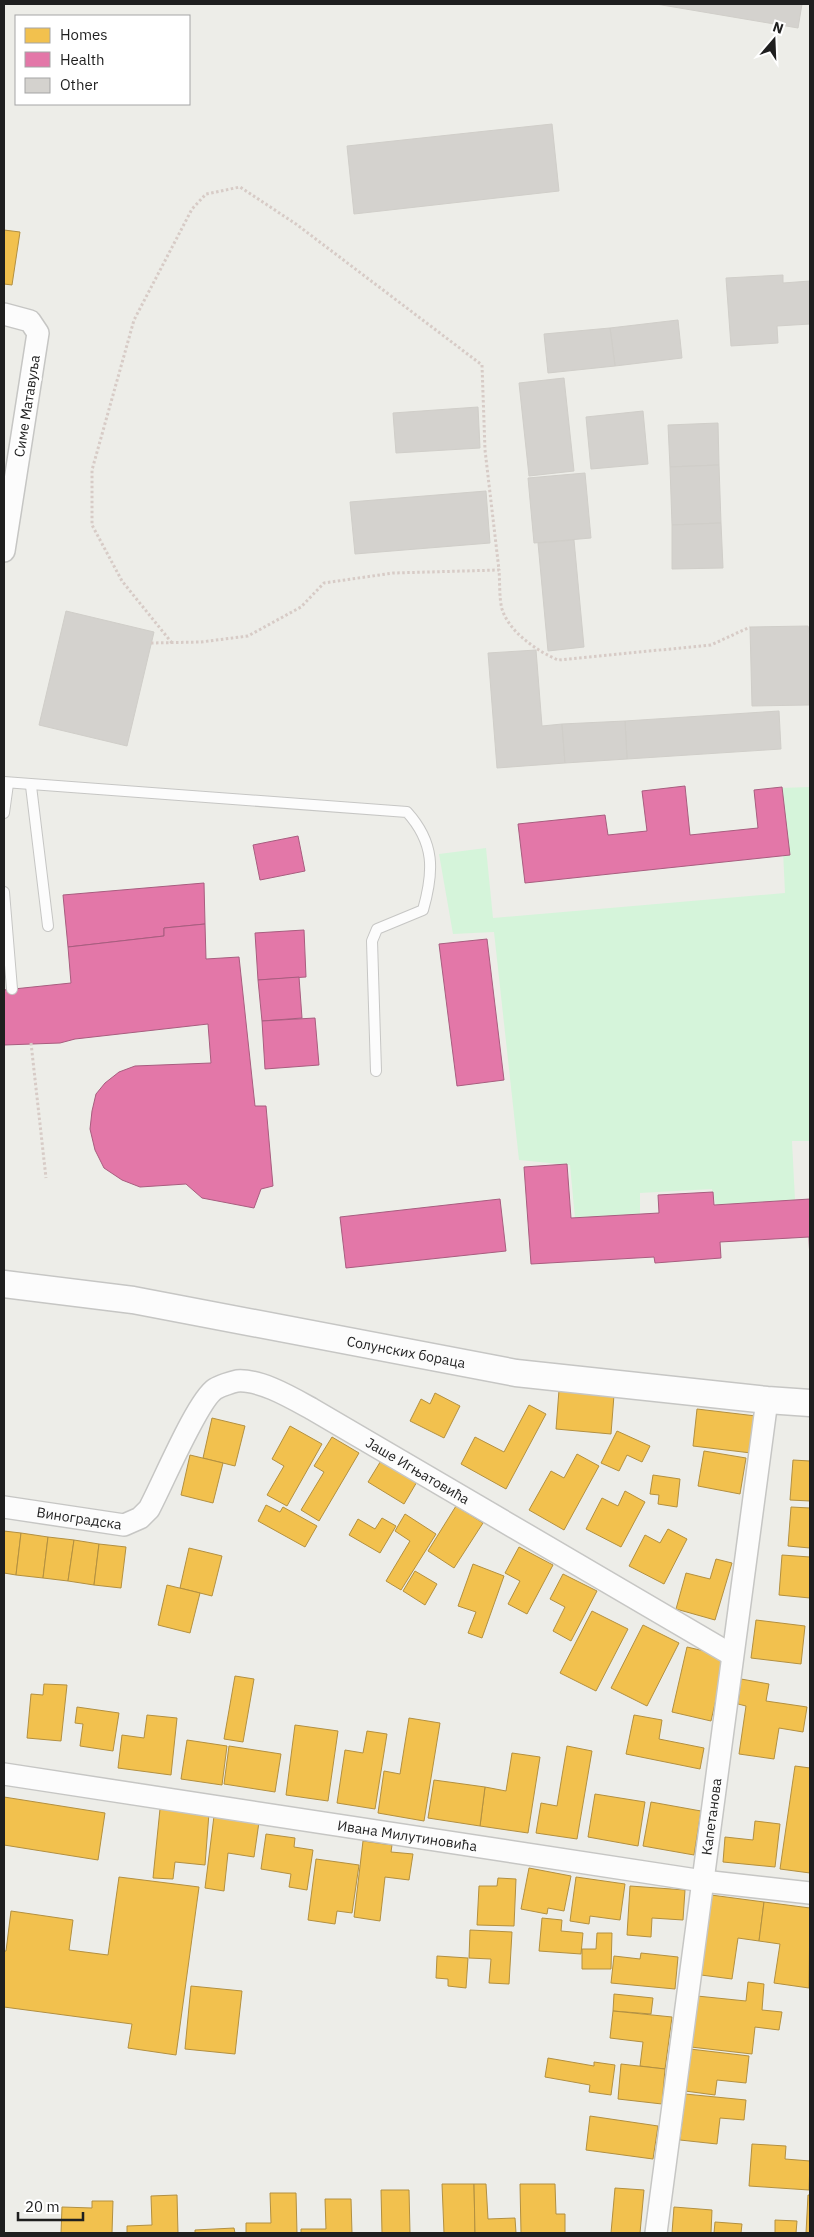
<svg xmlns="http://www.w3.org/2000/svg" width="814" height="2237" font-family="'IBM Plex Sans',sans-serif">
<rect width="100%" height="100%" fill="#edede8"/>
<polygon fill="#d5f4da" points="810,787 810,1141 792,1141 795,1200 716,1205 712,1189 640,1193 640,1216 575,1218 570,1165 519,1160 494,932 453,934 439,854 486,848 493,918 785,893 780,788"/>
<g fill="#f2c14e" stroke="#b39040">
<polygon points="4,230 20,232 12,285 4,284"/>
<polygon points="559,1390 614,1395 611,1434 556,1429"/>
<polygon points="435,1393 460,1406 444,1438 410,1421 421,1399 430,1404"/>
<polygon points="529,1405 546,1414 506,1489 461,1464 475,1437 504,1452"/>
<polygon points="697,1409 756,1416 751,1453 693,1446"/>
<polygon points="212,1418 245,1426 235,1466 203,1458"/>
<polygon points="290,1426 322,1444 287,1506 267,1495 284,1466 272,1459"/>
<polygon points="617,1431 650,1446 642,1462 627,1455 619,1471 601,1463"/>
<polygon points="332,1437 359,1453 319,1521 301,1510 324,1472 314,1466"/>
<polygon points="704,1451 746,1458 740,1494 698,1486"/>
<polygon points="577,1454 599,1466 564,1530 529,1510 551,1471 564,1478"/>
<polygon points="190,1455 223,1463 213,1503 181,1495"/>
<polygon points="382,1459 418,1480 404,1504 368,1482"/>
<polygon points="793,1460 810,1461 810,1501 790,1500"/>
<polygon points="653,1475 680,1479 677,1507 658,1504 659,1495 650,1494"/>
<polygon points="625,1491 645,1502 621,1547 586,1529 602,1498 618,1506"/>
<polygon points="266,1505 280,1512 283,1507 317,1526 305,1547 258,1521"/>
<polygon points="456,1506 483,1523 454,1568 428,1551"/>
<polygon points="791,1507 810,1508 810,1548 788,1546"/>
<polygon points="405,1514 436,1534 401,1590 386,1581 410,1541 395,1531"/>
<polygon points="382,1518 396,1526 380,1553 349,1535 358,1519 375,1529"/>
<polygon points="668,1529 687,1539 664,1584 629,1566 645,1535 660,1543"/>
<polygon points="4,1531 21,1533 16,1575 4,1573"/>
<polygon points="21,1533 48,1537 43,1578 16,1575"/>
<polygon points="48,1537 74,1540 68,1581 43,1578"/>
<polygon points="74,1540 99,1544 94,1585 68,1581"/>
<polygon points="99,1544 126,1547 121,1588 94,1585"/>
<polygon points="519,1547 553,1565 527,1614 508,1604 520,1581 505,1573"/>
<polygon points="189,1548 222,1556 212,1596 180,1588"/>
<polygon points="782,1555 810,1557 810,1598 779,1595"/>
<polygon points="716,1559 732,1563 715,1620 676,1609 686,1573 710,1579"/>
<polygon points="473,1564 504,1576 482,1638 468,1633 476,1612 458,1606"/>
<polygon points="415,1571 437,1584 425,1605 403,1591"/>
<polygon points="563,1574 597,1591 571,1641 553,1631 565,1607 550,1599"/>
<polygon points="167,1585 200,1593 190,1633 158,1625"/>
<polygon points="592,1611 628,1629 596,1691 560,1673"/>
<polygon points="756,1620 805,1626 801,1664 751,1658"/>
<polygon points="643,1625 679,1643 647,1706 611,1688"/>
<polygon points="687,1647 726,1656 711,1721 672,1712"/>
<polygon points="235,1676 254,1679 243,1742 224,1739"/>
<polygon points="741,1679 769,1684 766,1701 807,1707 803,1732 779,1728 774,1759 739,1754 746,1706 738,1704"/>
<polygon points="44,1684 67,1685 61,1741 27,1738 31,1694 43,1695"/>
<polygon points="77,1707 119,1713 113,1751 80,1746 83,1724 75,1723"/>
<polygon points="147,1715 177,1718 171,1775 118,1768 122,1735 144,1738"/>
<polygon points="634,1715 662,1720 659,1739 704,1748 700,1769 626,1754"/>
<polygon points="409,1718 440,1723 424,1821 378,1813 384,1771 400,1774"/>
<polygon points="295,1725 338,1731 328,1801 286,1795"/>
<polygon points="367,1731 387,1734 375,1809 337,1803 345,1750 363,1753"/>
<polygon points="187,1740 227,1746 222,1785 181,1779"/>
<polygon points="229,1746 281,1754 275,1792 224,1784"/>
<polygon points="567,1746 592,1751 577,1839 536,1833 541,1803 557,1806"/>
<polygon points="512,1753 540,1757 528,1833 480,1826 485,1787 506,1791"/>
<polygon points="795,1766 810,1768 810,1873 780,1869"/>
<polygon points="434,1780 485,1787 480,1826 428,1818"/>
<polygon points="595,1794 645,1802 638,1846 588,1837"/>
<polygon points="4,1797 105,1813 98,1860 4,1845"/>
<polygon points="651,1802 701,1811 694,1855 643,1846"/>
<polygon points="160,1809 209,1813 205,1865 175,1862 173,1879 153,1878"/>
<polygon points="214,1816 259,1822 254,1857 228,1853 224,1891 205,1888"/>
<polygon points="755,1821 780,1824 775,1867 723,1862 725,1837 753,1840"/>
<polygon points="266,1834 295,1838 294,1847 313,1850 307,1890 289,1887 291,1874 261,1869"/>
<polygon points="363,1841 392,1845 391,1852 413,1854 409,1880 385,1877 380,1921 354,1917"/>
<polygon points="316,1859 359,1865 352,1913 337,1911 335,1924 308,1920"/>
<polygon points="529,1868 571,1876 564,1911 548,1908 547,1914 521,1909"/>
<polygon points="119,1877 199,1887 176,2055 128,2048 132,2024 4,2007 4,1951 6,1951 11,1911 73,1920 69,1950 108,1955"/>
<polygon points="576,1877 625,1884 620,1920 590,1916 589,1924 570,1921"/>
<polygon points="498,1878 516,1879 514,1926 477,1925 479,1886 497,1886"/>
<polygon points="630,1886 685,1890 683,1920 652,1918 651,1937 627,1935"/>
<polygon points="711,1895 764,1902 759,1941 738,1938 732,1979 701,1975"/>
<polygon points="764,1902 810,1908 809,1988 774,1983 780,1944 759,1941"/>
<polygon points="542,1918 562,1920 561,1931 583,1933 581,1954 539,1951"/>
<polygon points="470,1930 512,1932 509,1984 489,1983 491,1959 469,1958"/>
<polygon points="597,1933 612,1933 611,1969 582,1969 582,1949 596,1949"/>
<polygon points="641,1953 678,1957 675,1989 611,1983 614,1956 640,1959"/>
<polygon points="437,1956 468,1958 466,1988 448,1986 448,1979 436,1978"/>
<polygon points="748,1982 764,1984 762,2010 782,2012 779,2030 755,2027 752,2054 691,2047 697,1996 746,2001"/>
<polygon points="191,1986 242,1991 235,2054 185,2049"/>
<polygon points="614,1994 653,1998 651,2014 613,2011"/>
<polygon points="613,2011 672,2017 665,2069 640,2066 643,2042 610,2038"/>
<polygon points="690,2049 749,2056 746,2083 717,2080 715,2095 685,2091"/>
<polygon points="548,2058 594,2066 594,2062 615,2065 611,2095 589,2092 590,2085 545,2077"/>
<polygon points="621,2064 665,2069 662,2104 618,2099"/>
<polygon points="685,2094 746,2100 744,2120 720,2118 717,2144 680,2140"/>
<polygon points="590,2116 658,2126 653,2159 586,2150"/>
<polygon points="752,2144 786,2146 785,2159 810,2161 809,2190 749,2186"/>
<polygon points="442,2184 474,2184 475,2233 444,2233"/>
<polygon points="474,2184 486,2184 488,2219 515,2218 516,2233 475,2233"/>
<polygon points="520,2184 555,2184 556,2214 565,2214 565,2233 521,2233"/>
<polygon points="615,2188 644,2190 640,2233 611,2233"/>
<polygon points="381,2190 409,2190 410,2233 382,2233"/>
<polygon points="270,2193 296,2193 297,2233 246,2233 246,2223 271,2223"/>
<polygon points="177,2195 178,2233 127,2233 127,2226 152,2225 151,2196"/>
<polygon points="808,2195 810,2195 810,2233 806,2233"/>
<polygon points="325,2199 351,2199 352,2233 301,2233 301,2229 326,2229"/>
<polygon points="92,2201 113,2201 112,2233 61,2233 62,2207 92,2208"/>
<polygon points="674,2207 712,2210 711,2233 672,2233"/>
<polygon points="775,2220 797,2221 796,2233 775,2233"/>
<polygon points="715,2222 742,2224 741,2233 714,2233"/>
<polygon points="234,2228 235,2233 195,2233 195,2230"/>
</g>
<g fill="#e377a8" stroke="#a85d7f">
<polygon points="685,786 690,835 758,828 754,790 782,787 790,855 525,883 518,824 605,815 608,835 647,831 642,791"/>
<polygon points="298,836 305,871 260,880 253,845"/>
<polygon points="204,883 205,924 164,928 164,936 68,947 63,895"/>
<polygon points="205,924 206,959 239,957 255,1106 266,1106 273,1186 261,1189 254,1208 202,1198 186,1184 140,1187 122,1180 104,1168 95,1150 90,1129 92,1111 96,1094 105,1083 119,1072 135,1066 211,1063 208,1024 75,1039 60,1043 4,1045 4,990 71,983 68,947 164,936 164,928"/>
<polygon points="304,930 306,977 258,980 255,933"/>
<polygon points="487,939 504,1080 457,1086 439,944"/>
<polygon points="299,977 302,1018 262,1021 258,980"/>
<polygon points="315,1018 319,1065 265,1069 262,1021"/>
<polygon points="567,1164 571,1218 659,1213 658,1195 713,1192 714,1205 810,1199 810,1262 809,1237 720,1242 721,1258 655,1263 654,1257 531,1264 524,1167"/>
<polygon points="500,1199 506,1251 346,1268 340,1217"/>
</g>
<g fill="#d4d2ce" stroke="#d0cec9">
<polygon points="656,4 802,4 798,28"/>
<polygon points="552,124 559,191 354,214 347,146"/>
<polygon points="783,275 783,283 810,281 810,324 777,326 778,343 731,346 726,278"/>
<polygon points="678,320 682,358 615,366 610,328"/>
<polygon points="610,328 615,366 548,373 544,334"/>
<polygon points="564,378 574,471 529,476 519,383"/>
<polygon points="478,407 480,448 396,453 393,413"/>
<polygon points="643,411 648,464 591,469 586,417"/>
<polygon points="718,423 719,465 670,467 668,425"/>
<polygon points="719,465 721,523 672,525 670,467"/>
<polygon points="585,473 591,538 534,543 528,478"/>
<polygon points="486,491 490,543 355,554 350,502"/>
<polygon points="721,523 723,568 672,569 672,525"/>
<polygon points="574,540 584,647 548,651 538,543"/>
<polygon points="66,611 154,632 127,746 39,725"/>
<polygon points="808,626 810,635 809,705 752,706 750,627"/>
<polygon points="536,650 542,726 562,724 565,763 497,768 488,653"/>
<polygon points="779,711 781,749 627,759 625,721"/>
<polygon points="625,721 627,759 565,763 562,724"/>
</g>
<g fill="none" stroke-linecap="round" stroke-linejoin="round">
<defs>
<g id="service">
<path d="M4 782 407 812C435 843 434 871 423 910L377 929 372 941 376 1071"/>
<polyline points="31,786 48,926"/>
<polyline points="4,813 8,784"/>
<polyline points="4,892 12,989"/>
</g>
<g id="minor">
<polyline points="4,314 30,321 38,333 4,551"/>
<path id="s1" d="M4 1507 124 1525 140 1518 149 1509C162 1485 197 1401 215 1389 220 1386 232 1382 237 1381 260 1379 292 1398 312 1409L732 1655"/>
<path id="s2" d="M4 1774 703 1881 810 1893"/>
<path id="s3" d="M656 2233 767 1400"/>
</g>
<g id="tertiary">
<path id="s4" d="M4 1284 133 1300 516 1373 767 1400 810 1403"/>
</g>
</defs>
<use href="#service" stroke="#c6c6c4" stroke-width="12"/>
<use href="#minor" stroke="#c6c6c4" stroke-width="24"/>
<use href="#tertiary" stroke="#c6c6c4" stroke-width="29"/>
<g stroke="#d7cbc6" stroke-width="3" stroke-dasharray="2.5 2.5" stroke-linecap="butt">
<path d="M151 643 201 642 248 636 301 607 324 583 393 573 499 570C500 582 499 598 502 609 509 632 537 651 558 660L711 645 750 627"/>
<polyline points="172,643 122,581 92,525 92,470 134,320 192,209 206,194 240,187 296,224 482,365 485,450 499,570"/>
<polyline points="31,1043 46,1178"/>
</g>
<use href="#service" stroke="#fcfcfc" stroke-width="10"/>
<use href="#minor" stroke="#fcfcfc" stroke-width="21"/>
<use href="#tertiary" stroke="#fcfcfc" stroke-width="26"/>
</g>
<g text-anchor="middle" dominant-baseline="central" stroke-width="5" stroke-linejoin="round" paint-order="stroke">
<g font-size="14" fill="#1f1f1f" stroke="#fff">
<text transform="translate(27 406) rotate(-81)">Симе Матавуља</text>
<text stroke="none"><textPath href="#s4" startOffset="408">Солунских бораца</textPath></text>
<text stroke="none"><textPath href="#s1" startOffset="516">Јаше Игњатовића</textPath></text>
<text stroke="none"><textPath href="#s1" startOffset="76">Виноградска</textPath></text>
<text stroke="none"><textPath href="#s3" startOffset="420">Капетанова</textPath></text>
<text stroke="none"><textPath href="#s2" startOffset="408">Ивана Милутиновића</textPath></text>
</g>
</g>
<rect width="814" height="2237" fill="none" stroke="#1f1f1f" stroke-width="10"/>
<rect x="15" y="15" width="175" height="90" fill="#ffffff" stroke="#a5a5a5"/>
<rect x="25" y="28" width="25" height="15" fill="#f2c14e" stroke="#a5a5a5"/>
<text x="60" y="40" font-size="15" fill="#1f1f1f">Homes</text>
<rect x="25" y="52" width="25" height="15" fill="#e377a8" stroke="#a5a5a5"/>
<text x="60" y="65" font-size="15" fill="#1f1f1f">Health</text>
<rect x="25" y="78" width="25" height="15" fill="#d4d2ce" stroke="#a5a5a5"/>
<text x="60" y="90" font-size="15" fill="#1f1f1f">Other</text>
<g transform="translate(774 40) rotate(19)" stroke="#ffffff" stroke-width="4" paint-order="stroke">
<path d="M0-4L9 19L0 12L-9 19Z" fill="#1f1f1f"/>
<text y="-8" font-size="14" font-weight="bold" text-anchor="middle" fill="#1f1f1f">N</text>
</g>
<path d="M18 2212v8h65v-8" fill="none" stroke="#1f1f1f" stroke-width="2.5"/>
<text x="25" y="2212" font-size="15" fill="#1f1f1f" stroke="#ffffff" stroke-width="4" paint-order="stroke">20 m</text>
</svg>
